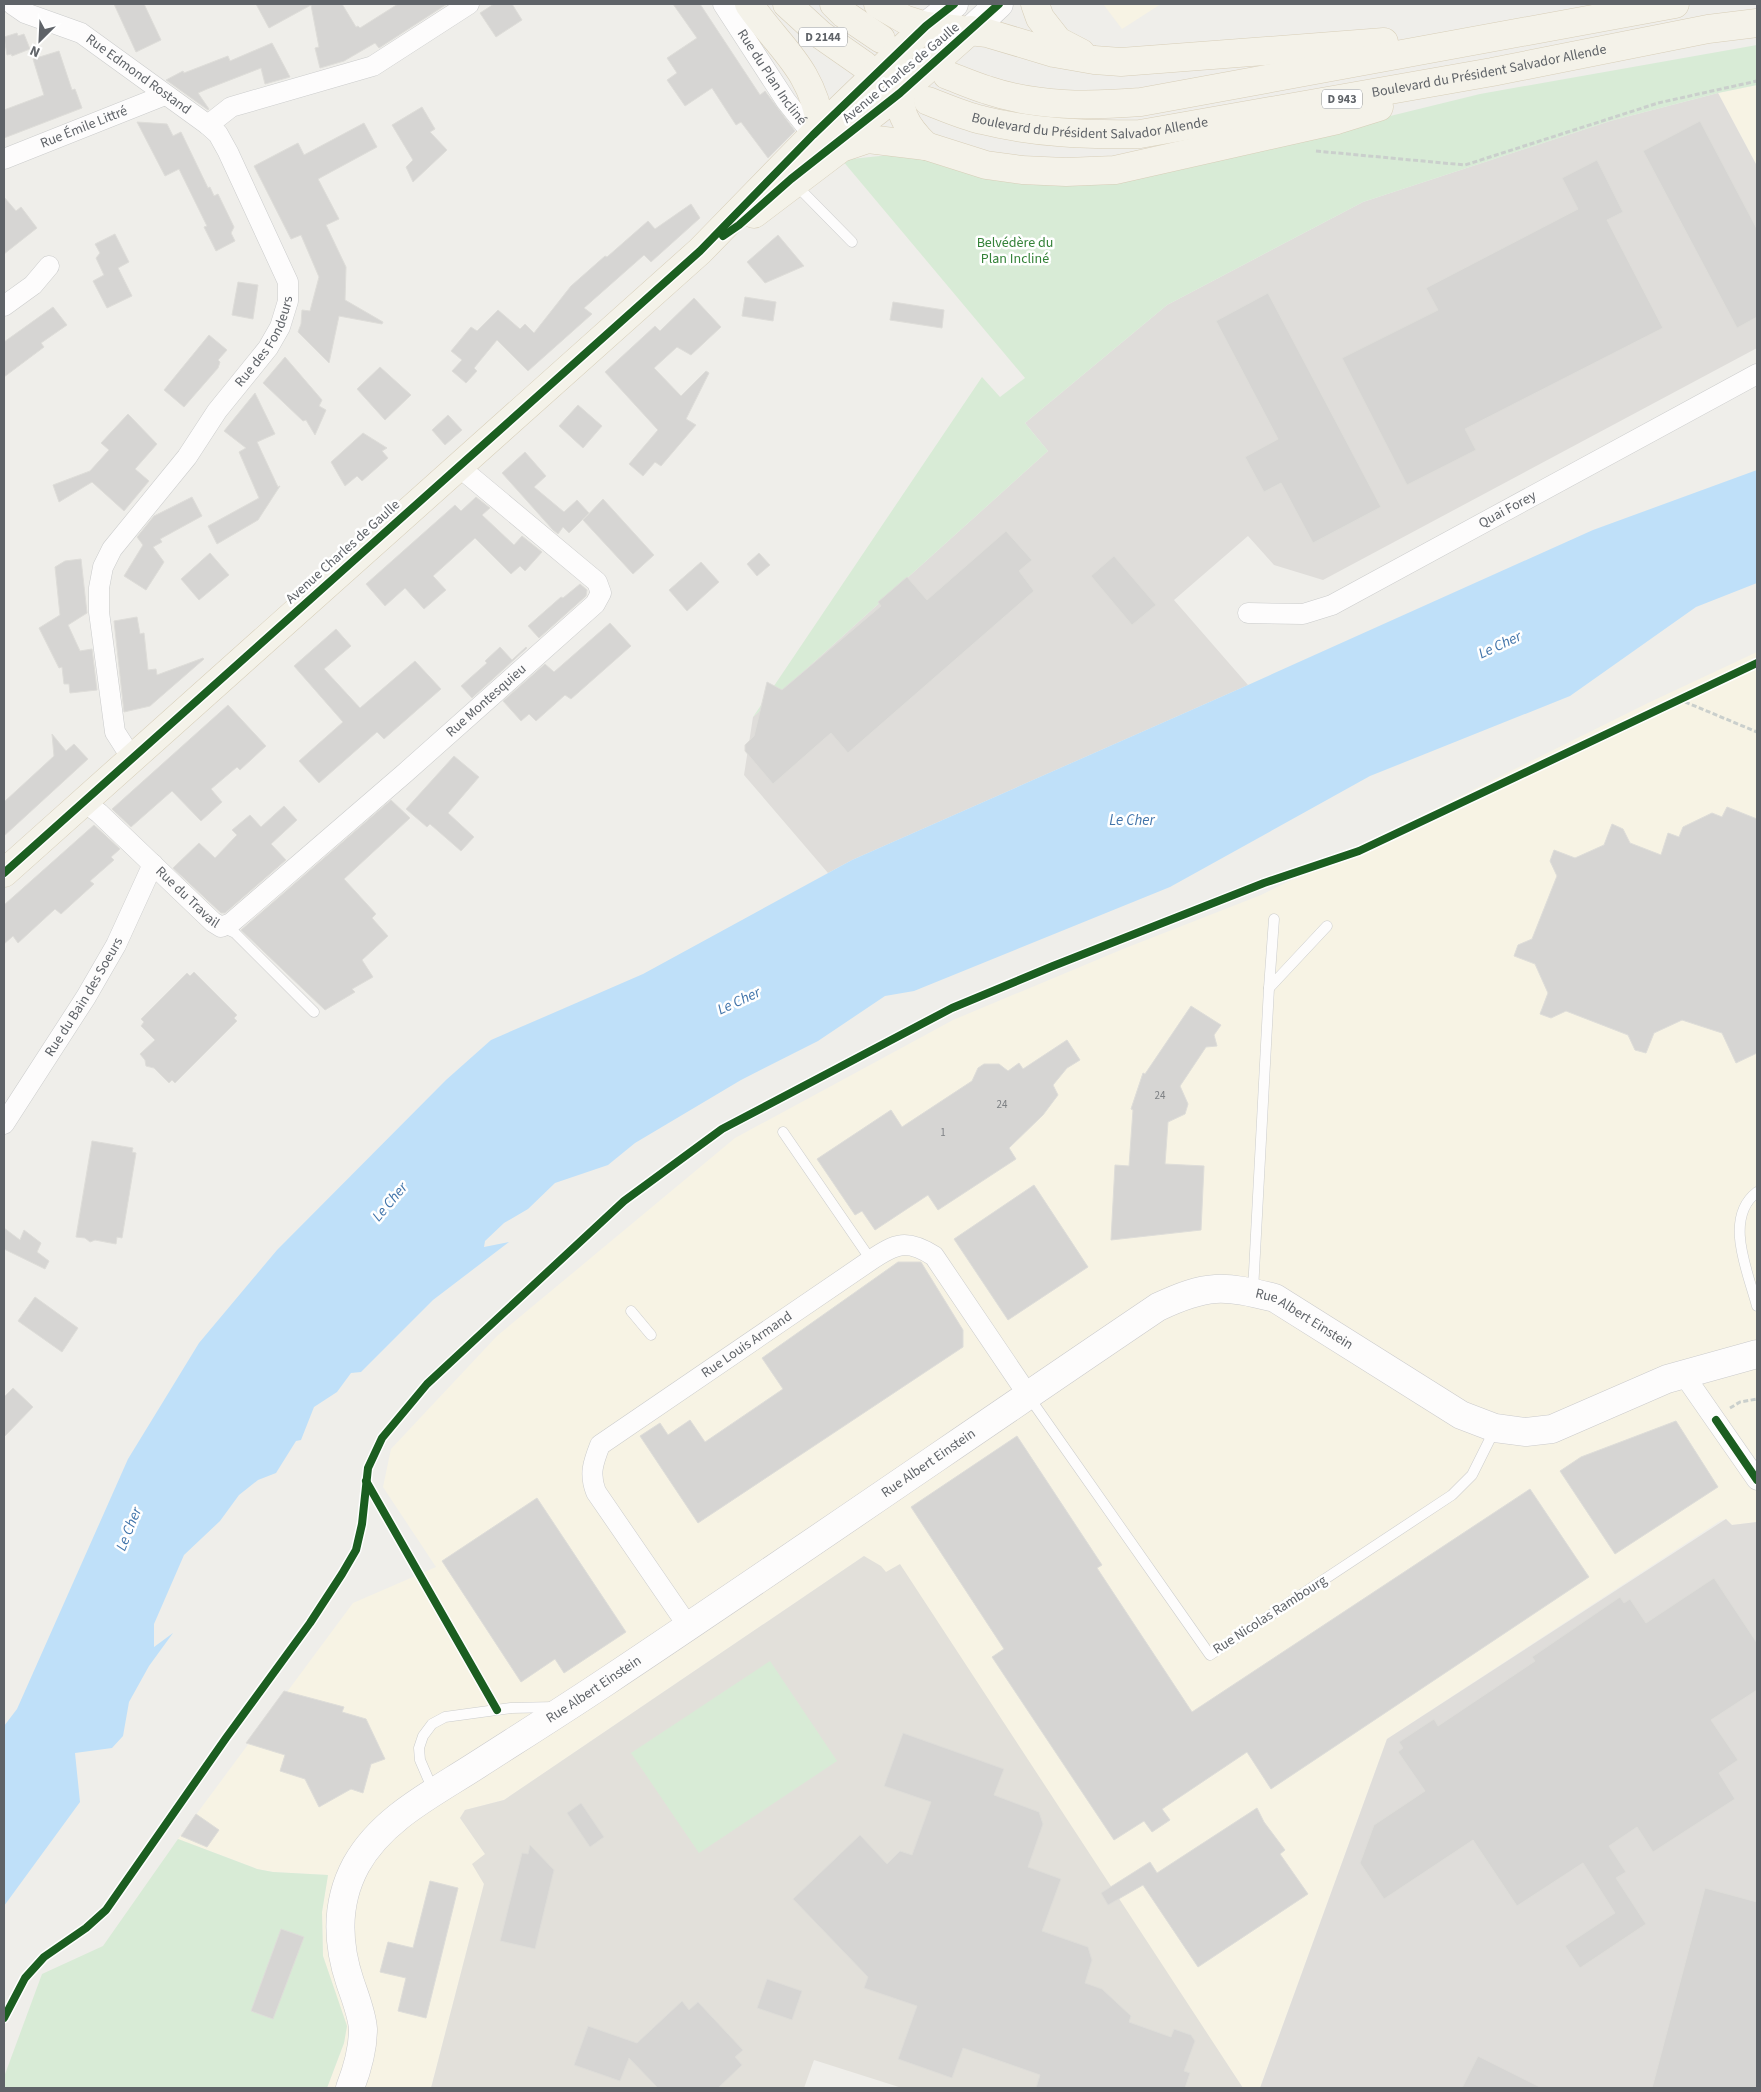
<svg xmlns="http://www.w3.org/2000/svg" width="1761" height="2092" font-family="'Source Sans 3',sans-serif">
<rect width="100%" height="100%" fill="#efeeea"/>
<g fill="#f7f3e4">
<polygon points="1103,4 1161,4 1122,29"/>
<polygon points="1757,85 1757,166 1718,93"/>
<polygon points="1757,652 1757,1522 1732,1525 1726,1519 1720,1521 1387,1739 1260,2088 1243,2088 893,1568 886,1573 864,1556 504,1800 465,1810 460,1818 485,1854 484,1884 431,2088 327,2088 344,2043 347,2026 323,1956 322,1912 328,1875 273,1872 257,1869 178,1839 353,1603 436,1567 383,1487 391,1449 497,1336 735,1138 953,1020 1123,949 1261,895 1648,703"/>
</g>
<g fill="#dfddda">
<polygon points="1718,93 1757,166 1757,348 1323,580 1274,565 1248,536 1174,600 1248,685 852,860 828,873 744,775 753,717 1048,451 1025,423 1167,305 1363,202 1610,121"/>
<polygon points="1726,1519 1732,1525 1757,1522 1757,2088 1260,2088 1387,1739"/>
</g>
<polygon fill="#e2e0da" points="864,1556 881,1566 886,1572 900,1564 1243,2088 902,2088 814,2060 804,2088 431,2088 484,1884 472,1864 485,1854 460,1818 465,1810 504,1800"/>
<g fill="#d8ebd6">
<polygon points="1757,45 1757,85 1718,93 1610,121 1363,202 1167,305 1025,423 1048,451 753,717 982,377 1000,397 1025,378 842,160 908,153 974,174 1276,144 1480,94"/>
<polygon points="770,1661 837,1761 699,1853 631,1753"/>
<polygon points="178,1839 257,1869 273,1872 328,1875 322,1912 323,1956 347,2026 344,2043 327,2088 4,2088 4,2077 42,1974 103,1946"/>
</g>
<polygon fill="#bfe0f9" points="1757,470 1757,583 1696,607 1570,696 1370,776 1170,887 914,991 885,996 818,1041 741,1080 635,1143 608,1165 555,1183 528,1209 504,1223 485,1241 484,1247 509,1242 433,1300 361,1372 351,1373 337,1392 314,1407 301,1440 296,1441 276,1473 258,1480 239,1495 220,1521 184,1555 154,1624 154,1647 173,1633 149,1666 129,1702 123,1736 112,1748 75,1753 80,1802 4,1906 4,1726 17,1709 128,1459 199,1343 277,1250 446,1080 491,1040 643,974 852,860 1248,685 1593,530"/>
<g fill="#d6d5d3" stroke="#deddd9">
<polygon points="114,4 144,4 161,40 136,52"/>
<polygon points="256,4 342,4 356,27 358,26 360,28 398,4 447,4 379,48 375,43 344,61 320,68 315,48 319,47 311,5 269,28"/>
<polygon points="494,4 512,4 522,20 496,37 480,13"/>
<polygon points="673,4 700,4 760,95 765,91 795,131 768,158 741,122 736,125 712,88 685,106 667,80 677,73 667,58 697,38"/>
<polygon points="17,33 18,36 24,34 30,49 12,56 11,54 7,55 4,37"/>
<polygon points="272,43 290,77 265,84 261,68 207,89 198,93 209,109 208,110 166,80 183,71 184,73 228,56 230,61"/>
<polygon points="59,51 72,90 75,89 82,108 4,138 4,110 44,95 33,59"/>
<polygon points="422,107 435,129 430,132 447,150 413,182 406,167 413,160 392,125"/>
<polygon points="1700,121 1757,229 1757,317 1737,328 1643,151"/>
<polygon points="137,122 167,124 173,136 181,132 208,188 210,187 214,196 218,194 234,227 231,233 235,241 216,251 204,227 207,226 179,169 165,176"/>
<polygon points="364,123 377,147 318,179 339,219 326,225 346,267 345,300 383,322 382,324 339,316 329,363 298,332 301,324 302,310 310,311 319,277 301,235 291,239 254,166 298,143 304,155"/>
<polygon points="1597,160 1623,212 1607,220 1663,328 1465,429 1476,450 1407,485 1342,358 1438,310 1426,288 1578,209 1562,178"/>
<polygon points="4,197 16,211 21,207 37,228 4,254"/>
<polygon points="691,204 700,218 651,262 644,255 584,308 592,314 528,371 497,340 474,368 477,371 466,383 452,371 462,360 451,351 471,327 477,331 498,310 520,329 525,324 534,333 571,286 605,256 607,257 648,221 655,229"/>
<polygon points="115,234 129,262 118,268 132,296 107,308 93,281 104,275 96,258 100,253 95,244"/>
<polygon points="778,235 804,266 765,283 747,262"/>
<polygon points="238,282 258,285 253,319 232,315"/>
<polygon points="1268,293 1381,507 1313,543 1281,483 1264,492 1245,457 1278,439 1216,321"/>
<polygon points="745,297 776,302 773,321 742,316"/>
<polygon points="694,298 721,327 691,355 677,347 654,368 681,396 706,371 709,373 686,419 696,425 661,466 655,462 643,476 629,464 658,430 605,372 655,326 660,331"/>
<polygon points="893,302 944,310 942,328 890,320"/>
<polygon points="53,307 67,325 41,343 44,347 4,377 4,342"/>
<polygon points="209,335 227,350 218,360 220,362 218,368 184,407 164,390"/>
<polygon points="285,357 322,400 319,406 326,410 315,435 306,420 303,421 263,383"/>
<polygon points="380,367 411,395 385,420 357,389"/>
<polygon points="255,393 275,434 257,442 278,487 280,486 258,520 217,544 208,526 259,498 239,452 246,448 224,431"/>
<polygon points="578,405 602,426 583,448 559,426"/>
<polygon points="128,414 157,444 135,469 149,481 124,511 92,482 59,502 53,485 90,471 109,450 101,443"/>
<polygon points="448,415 462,430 445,445 432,430"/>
<polygon points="363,433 387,448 382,451 388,458 362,481 357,476 345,486 331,462"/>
<polygon points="525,452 546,476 534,487 564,512 577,500 589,513 569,533 563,527 558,534 553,530 502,473"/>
<polygon points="192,497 202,516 160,539 162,542 153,547 164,562 146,590 124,576 143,545 137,537 154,516"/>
<polygon points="476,497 490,508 482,515 514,545 522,536 542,552 525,571 520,566 511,574 475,538 433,576 446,590 424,609 405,588 385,606 366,584 455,505 461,511"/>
<polygon points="603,499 654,555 633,574 583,520"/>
<polygon points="1006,531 1032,560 1019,571 1034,591 848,753 831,733 773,784 745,751 745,745 754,736 767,682 782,690 881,606 878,602 907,577 927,600"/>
<polygon points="210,553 229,575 199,600 181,579"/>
<polygon points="759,553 770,565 757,576 747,564"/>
<polygon points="1114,556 1156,605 1132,625 1091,576"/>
<polygon points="81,559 87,613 68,625 80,651 92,649 97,690 70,693 69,684 64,684 62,667 59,668 39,628 60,615 55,567 65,561"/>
<polygon points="701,562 719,582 687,611 669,590"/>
<polygon points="580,584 587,590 586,596 539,638 528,626 561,597 563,598"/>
<polygon points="137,617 140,634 144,633 148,670 156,669 157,675 203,658 204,659 150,706 124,712 114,621"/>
<polygon points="610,623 631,646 571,699 565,695 536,721 529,714 521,721 503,701 545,664 554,672"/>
<polygon points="336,629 351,646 324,669 360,708 415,661 441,689 384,739 377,732 319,783 299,761 343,722 294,666"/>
<polygon points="500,647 512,660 526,647 527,648 472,698 461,686 487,663 485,661"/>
<polygon points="228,705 266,746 240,770 237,767 211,789 222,802 201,821 172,791 131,827 112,809"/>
<polygon points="52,734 66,751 74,744 88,759 4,836 4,802 54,756"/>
<polygon points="454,756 479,777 448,813 474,837 461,851 430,824 427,827 406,809"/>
<polygon points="391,800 410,818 344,879 376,914 372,918 388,936 362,960 373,977 352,989 355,992 325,1010 241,930"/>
<polygon points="284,806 297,820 271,844 286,860 225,913 221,913 173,868 199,843 215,858 237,835 232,830 250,815 261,827"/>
<polygon points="1727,807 1757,819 1757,1053 1736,1063 1722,1033 1682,1020 1654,1033 1646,1053 1635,1050 1628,1035 1566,1011 1551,1018 1540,1014 1548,993 1535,964 1514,956 1518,945 1532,939 1557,876 1550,861 1554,850 1575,858 1604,845 1612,824 1623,829 1630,843 1661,855 1668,833 1679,837 1683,827 1712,813 1722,817"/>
<polygon points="94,825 120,849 111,857 114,860 90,881 94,884 61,914 55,909 18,943 13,936 4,944 4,905"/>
<polygon points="194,972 237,1015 234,1018 237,1021 175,1083 172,1080 169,1083 154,1068 146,1066 145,1060 140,1054 155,1040 141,1026 144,1022 141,1019 187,973 190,976"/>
<polygon points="1191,1006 1221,1025 1214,1035 1217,1046 1206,1047 1180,1086 1188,1104 1185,1114 1168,1122 1165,1164 1204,1166 1201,1230 1111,1240 1115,1165 1129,1166 1133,1110 1131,1109 1143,1073 1145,1074"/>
<polygon points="1067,1040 1080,1060 1067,1068 1053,1085 1058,1095 1043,1115 1009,1148 1016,1159 938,1210 928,1195 875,1230 862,1211 855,1215 817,1159 891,1110 902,1127 972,1081 978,1068 984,1064 999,1064 1008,1071 1019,1063 1023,1069"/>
<polygon points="92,1141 133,1148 132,1152 136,1153 122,1238 117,1237 116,1244 95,1240 90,1242 85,1238 76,1237"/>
<polygon points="1034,1185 1088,1267 1008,1320 954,1239"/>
<polygon points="4,1228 20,1240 24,1230 41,1243 37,1252 49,1261 45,1269 4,1249"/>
<polygon points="898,1262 921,1262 963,1330 963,1347 698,1523 640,1436 660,1423 668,1435 690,1420 705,1442 783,1389 762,1358"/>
<polygon points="35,1297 78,1328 62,1352 18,1321"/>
<polygon points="13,1388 33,1407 4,1437 4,1397"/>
<polygon points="1676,1421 1718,1487 1615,1554 1560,1471 1581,1457"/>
<polygon points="1017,1436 1102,1565 1097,1568 1192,1712 1530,1489 1589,1577 1271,1789 1247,1752 1162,1809 1170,1820 1152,1832 1144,1821 1114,1840 992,1657 1004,1649 911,1507"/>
<polygon points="537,1498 626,1632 564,1673 555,1659 521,1682 442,1561"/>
<polygon points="1714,1578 1757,1643 1757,1690 1711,1720 1738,1760 1719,1773 1735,1799 1653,1852 1637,1827 1609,1846 1626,1872 1616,1878 1646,1924 1580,1968 1565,1946 1615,1913 1583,1863 1517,1906 1473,1840 1384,1899 1360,1863 1374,1825 1425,1791 1398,1752 1403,1748 1399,1742 1434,1719 1438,1726 1535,1661 1532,1657 1620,1597 1624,1603 1630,1599 1646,1623"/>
<polygon points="284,1691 344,1707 342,1712 366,1719 385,1759 371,1764 363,1793 351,1789 319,1807 305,1779 280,1771 285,1755 246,1743"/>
<polygon points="903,1733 1004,1769 994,1795 1039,1812 1043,1824 1028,1867 1061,1879 1042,1931 1088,1947 1092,1960 1085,1983 1102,1989 1131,2016 1129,2022 1171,2037 1174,2029 1191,2035 1195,2041 1184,2071 1190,2073 1185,2088 1036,2088 1040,2075 963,2048 952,2078 898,2059 917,2006 864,1988 868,1977 793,1899 860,1835 887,1864 900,1851 912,1855 931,1802 884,1786"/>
<polygon points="581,1803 604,1837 590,1847 567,1813"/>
<polygon points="1257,1808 1264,1822 1285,1850 1280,1854 1308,1894 1198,1967 1143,1885 1108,1905 1101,1893 1150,1862 1157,1873"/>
<polygon points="196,1814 219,1830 207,1847 181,1836"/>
<polygon points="530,1845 554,1870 535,1949 500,1941 522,1853 528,1854"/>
<polygon points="430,1881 458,1888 426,2018 398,2011 406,1978 380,1972 388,1942 413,1948"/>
<polygon points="1705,1888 1757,1902 1757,2088 1652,2088"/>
<polygon points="281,1929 304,1937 273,2019 251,2011"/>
<polygon points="767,1979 802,1991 792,2020 757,2008"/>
<polygon points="682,2001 689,2010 698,2002 743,2050 735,2057 742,2065 718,2088 658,2088 629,2058 620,2081 574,2065 588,2026 637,2043"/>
<polygon points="1478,2056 1542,2088 1462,2088"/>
</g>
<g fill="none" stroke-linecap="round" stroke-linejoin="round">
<defs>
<g id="lane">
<polyline points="795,184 852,242"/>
<polyline points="222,927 235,933 314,1012"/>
<polyline points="1269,988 1327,926"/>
<polyline points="783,1132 871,1260"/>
<path d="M1757 1192C1723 1218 1748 1272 1757 1306"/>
<polyline points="1253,1291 1269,988 1274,919"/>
<polyline points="631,1311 651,1335"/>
<polyline points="1029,1397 1210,1655 1452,1495 1472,1475 1495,1429"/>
<polyline points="433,1790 420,1760 419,1748 423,1736 432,1724 445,1717 511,1708 555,1707"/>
</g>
<g id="street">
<path id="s1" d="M12 4 25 13 81 33 208 125"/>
<path id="s2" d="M723 4 786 101 813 135 811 148"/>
<path id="s3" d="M4 159 165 95"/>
<polyline points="4,306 33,285 49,266"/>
<path id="s4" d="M1248 613 1303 614 1332 605 1757 374"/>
<path id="s5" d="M131 757 115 732 99 612V588L103 567 112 549 187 457 217 411 268 348 280 327 288 301V282L228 152 218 134 208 125 231 107 373 66 469 4"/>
<path id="s6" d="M84 802 99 813 213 922 221 927 231 923 405 773 595 604 601 593 597 582 458 466"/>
<path id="s7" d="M4 1124 86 997 116 945 153 864"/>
<polyline points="1684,1375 1757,1480"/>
<path id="s8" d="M688 1626 596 1492C589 1474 593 1463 600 1445L871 1260C896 1243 907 1239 934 1256L1028 1395"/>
</g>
<g id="secondary">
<polyline points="926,26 954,4"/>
<polyline points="971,30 999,4"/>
<path id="s9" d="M350 2088C357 2070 363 2049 363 2029 362 2014 355 1997 350 1982 337 1943 336 1902 356 1865 382 1818 434 1793 477 1765 519 1738 562 1711 604 1683 790 1559 973 1432 1158 1307 1207 1284 1223 1285 1275 1298L1461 1415 1495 1428 1526 1432 1552 1429 1667 1379 1757 1354"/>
</g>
<g id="primary">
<path d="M749 4C780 49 812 68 821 127"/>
<polyline points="787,4 821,35 864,65"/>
<polyline points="834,4 844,14 881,39"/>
<polyline points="878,4 904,19 926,26 987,33 1054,53 1094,60 1121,62 1384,42"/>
<polyline points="1035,4 1040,18 1058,41 1081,53"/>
<path d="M947 75C960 80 974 86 987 90 1037 107 1090 106 1141 102L1675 4"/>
<path d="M904 80C894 108 906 127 926 146"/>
<path id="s10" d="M928 101C946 108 964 116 982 120 1034 133 1087 135 1140 134L1492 72 1708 29 1757 23"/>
<polyline points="836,143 900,93 971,30"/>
<polyline points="754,214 841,148 868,139 926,146 986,165 1022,170 1066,172 1115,170 1337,120 1379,107"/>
<polyline points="4,873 700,251 813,135 926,26"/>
</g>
</defs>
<use href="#lane" stroke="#cbcccc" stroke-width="11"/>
<use href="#street" stroke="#cbcccc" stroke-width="21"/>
<use href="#secondary" stroke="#cacacb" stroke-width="29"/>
<use href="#primary" stroke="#d7ceb8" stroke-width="29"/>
<g stroke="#cacfcc" stroke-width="3" stroke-dasharray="5 2.5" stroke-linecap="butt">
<polyline points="1316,151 1465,165 1658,103 1757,81"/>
<polyline points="1678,699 1757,732"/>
<polyline points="1730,1408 1740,1402 1757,1399"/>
</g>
<use href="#lane" stroke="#fdfcfc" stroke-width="10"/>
<use href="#street" stroke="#fdfcfc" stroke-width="20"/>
<use href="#secondary" stroke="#fdfcfc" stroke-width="28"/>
<use href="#primary" stroke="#f4f2e9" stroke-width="28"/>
<defs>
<g id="cycleway">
<polyline points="723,236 739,225 791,179 900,93 999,4"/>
<polyline points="4,873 700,251 813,135 926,26 954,4"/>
<polyline points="1716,1420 1757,1480"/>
<polyline points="366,1481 497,1710"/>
<polyline points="4,2018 25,1978 44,1957 86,1928 106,1910 226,1738 310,1623 342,1574 356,1550 362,1524 368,1468 382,1438 427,1384 624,1201 722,1129 952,1008 1053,966 1264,883 1359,851 1757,663"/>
</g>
</defs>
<use href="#cycleway" stroke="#fff" stroke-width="11"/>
<use href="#cycleway" stroke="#1b5e20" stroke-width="8"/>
</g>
<g text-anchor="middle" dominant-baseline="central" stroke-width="5" stroke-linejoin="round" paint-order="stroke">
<g font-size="11" fill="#7e8184">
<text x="1160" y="1095">24</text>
<text x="1002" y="1104">24</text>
<text x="943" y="1132">1</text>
</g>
<g fill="#fff" stroke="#8f9295" stroke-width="1">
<rect x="799" y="27.5" width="48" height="19" rx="4"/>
<rect x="1322" y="89.5" width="40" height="19" rx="4"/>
</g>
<g font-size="12" font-weight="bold" fill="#5f6368">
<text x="823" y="37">D 2144</text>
<text x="1342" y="99">D 943</text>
</g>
<g font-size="14" fill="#5f6368" stroke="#fff">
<text stroke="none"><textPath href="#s10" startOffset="571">Boulevard du Président Salvador Allende</textPath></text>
<text transform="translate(901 73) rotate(-40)">Avenue Charles de Gaulle</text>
<text stroke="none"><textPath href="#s1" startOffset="146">Rue Edmond Rostand</textPath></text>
<text stroke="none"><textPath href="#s2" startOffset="88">Rue du Plan Incliné</textPath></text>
<text stroke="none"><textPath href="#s10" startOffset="166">Boulevard du Président Salvador Allende</textPath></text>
<text stroke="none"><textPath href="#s3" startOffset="86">Rue Émile Littré</textPath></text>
<text stroke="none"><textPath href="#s5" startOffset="475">Rue des Fondeurs</textPath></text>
<text stroke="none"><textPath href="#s4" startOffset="285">Quai Forey</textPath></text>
<text transform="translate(343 552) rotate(-42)">Avenue Charles de Gaulle</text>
<text stroke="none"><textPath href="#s6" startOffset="535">Rue Montesquieu</textPath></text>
<text stroke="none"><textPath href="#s6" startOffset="141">Rue du Travail</textPath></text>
<text stroke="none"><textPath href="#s7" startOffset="150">Rue du Bain des Soeurs</textPath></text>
<text stroke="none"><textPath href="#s9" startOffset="1366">Rue Albert Einstein</textPath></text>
<text stroke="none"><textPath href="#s8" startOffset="389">Rue Louis Armand</textPath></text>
<text stroke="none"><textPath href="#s9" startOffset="932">Rue Albert Einstein</textPath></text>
<text transform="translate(1270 1615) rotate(-33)">Rue Nicolas Rambourg</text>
<text stroke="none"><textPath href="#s9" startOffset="528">Rue Albert Einstein</textPath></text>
</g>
<g font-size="14" fill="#348238" stroke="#fff">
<text x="1015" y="243">Belvédère du<tspan x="1015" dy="16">Plan Incliné</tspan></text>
</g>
<g font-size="15" font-style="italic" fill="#4174aa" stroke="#fff">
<text transform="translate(1500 645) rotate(-25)">Le Cher</text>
<text x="1132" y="820">Le Cher</text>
<text transform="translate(739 1001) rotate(-25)">Le Cher</text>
<text transform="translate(390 1202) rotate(-50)">Le Cher</text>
<text transform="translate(129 1529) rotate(-68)">Le Cher</text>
</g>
</g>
<rect width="1761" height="2092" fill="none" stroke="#5f6368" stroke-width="10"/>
<g transform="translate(40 40) rotate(204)" stroke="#ffffff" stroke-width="4" paint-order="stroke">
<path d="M0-4L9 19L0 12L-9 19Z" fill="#5f6368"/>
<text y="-8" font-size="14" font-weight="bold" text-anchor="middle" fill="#5f6368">N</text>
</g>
</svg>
